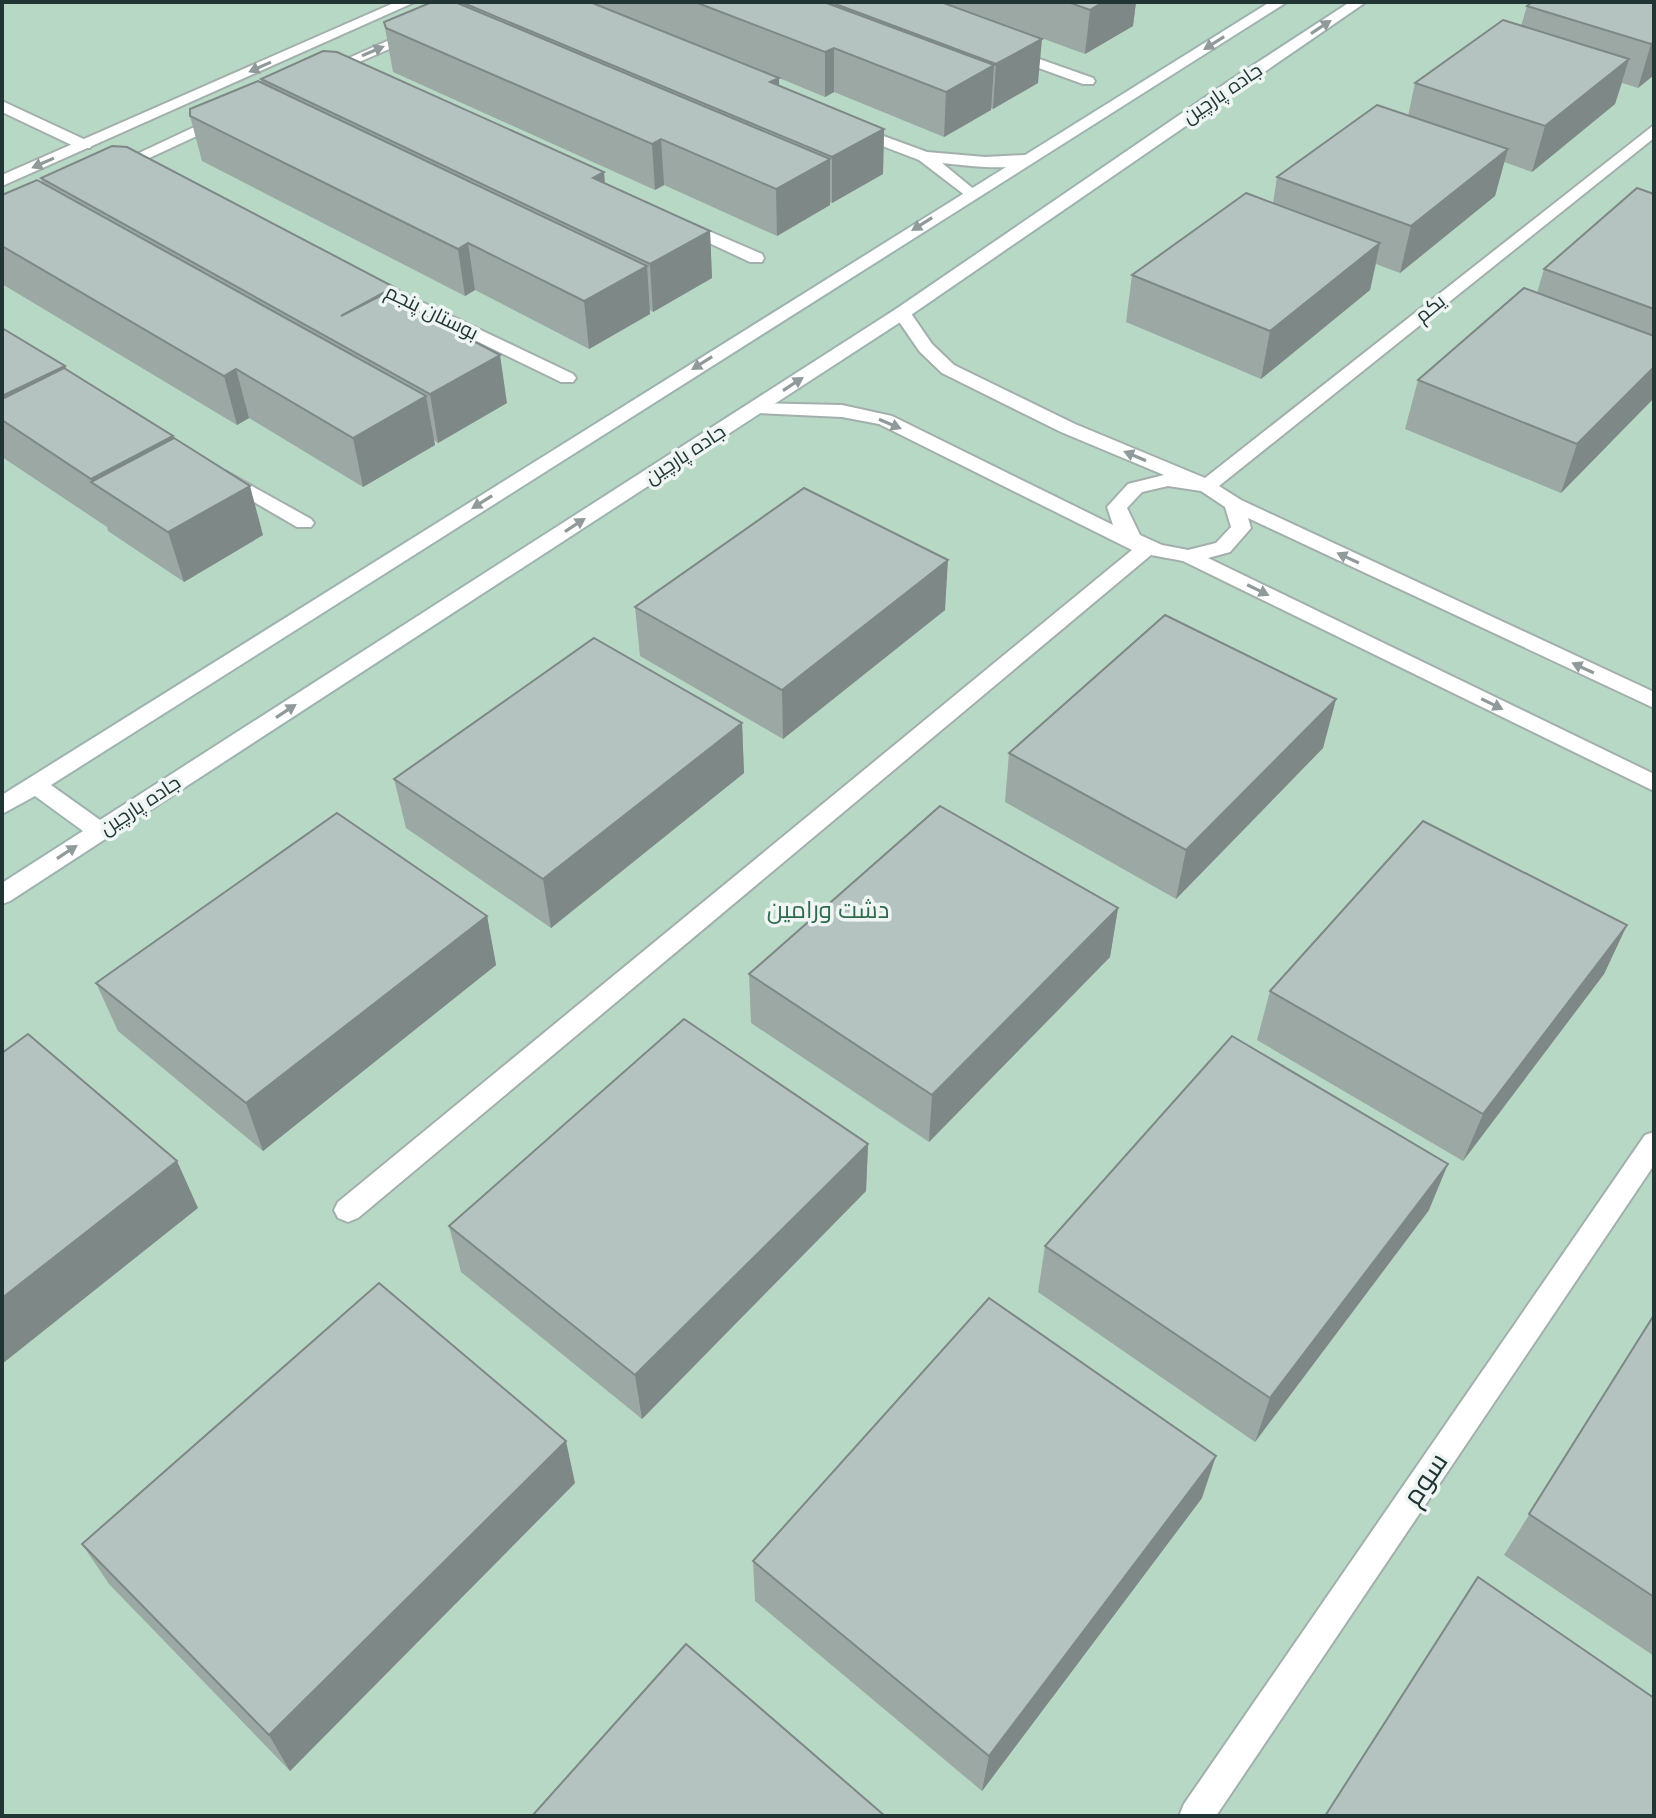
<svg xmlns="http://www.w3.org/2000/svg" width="1656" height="1818" font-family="'DM Sans',Cairo,sans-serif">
<rect width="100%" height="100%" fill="#dee8e5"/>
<rect fill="#b8d8c6" x="2" y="2" width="1652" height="1814"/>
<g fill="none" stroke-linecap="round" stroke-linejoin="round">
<defs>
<g id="minor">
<polygon points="1008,48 1093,78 1095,81 1093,84 1083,84 1003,55 1003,49"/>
<polygon points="2,101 90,142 92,145 90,148 78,148 2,112"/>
<path d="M1654 125V138L1219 486 1241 500 1654 692V708L1248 518 1251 528 1230 552 1208 558 1654 774V791L1183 561 1151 555 358 1218 348 1222 338 1218 334 1210 338 1202 1132 550 879 424 842 417 758 413 749 407 751 403 842 405 892 416 1113 525 1107 507 1128 484 1164 475 1061 432 942 373 920 352 893 313 896 309H908L932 344 954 365 1075 424 1205 478ZM1168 486 1201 491 1225 507 1231 527 1216 543 1188 550 1162 545 1140 535 1127 508 1142 492Z"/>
<polygon points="683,220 762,254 764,258 762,262 750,262 677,228 675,225"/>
<polygon points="367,276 573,374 576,378 573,382 561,382 361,285 358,281"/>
<polygon points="225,471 311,519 314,523 311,527 297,527 218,481 215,477"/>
<polygon points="1654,1132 1654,1165 1216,1816 1179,1816 1184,1804 1645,1135"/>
</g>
<g id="tertiary">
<polygon points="396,2 415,2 2,186 2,175"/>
<polygon points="419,27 424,28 424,34 329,75 319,75 317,72"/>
<polygon points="222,114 230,119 227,122 119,172 107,172 105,169"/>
<path d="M856 126 927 152 985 157 1025 155 1033 160C1017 173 963 165 942 163L976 191V197L970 199 919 160 851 134V128Z"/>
</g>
<polygon id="secondary" points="1270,2 1287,2 51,785 100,820 896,309 1232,79 1350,2 1366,2 908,317 10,901 2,904 2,883 83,831 35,796 2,814 2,795"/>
</defs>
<use href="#minor" stroke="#a2afac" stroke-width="4"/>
<use href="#tertiary" stroke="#a2afac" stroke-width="4"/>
<use href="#secondary" stroke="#9eb3af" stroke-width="4"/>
<use href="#minor" fill="#fff" fill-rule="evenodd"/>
<use href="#tertiary" fill="#fff" fill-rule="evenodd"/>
<use href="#secondary" fill="#fff" fill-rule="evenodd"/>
</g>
<g fill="#9ba8a4">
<polygon points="432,2 941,2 1038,83 993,109 991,108 991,110 944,137 834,92 825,97 779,78 779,86 884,129 883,174 832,203 830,202 830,205 777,236 664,185 655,190 393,72 384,22"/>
<polygon points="943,2 1136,2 1133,26 1085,54"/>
<polygon points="1654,2 1654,75 1638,88 1622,83 1615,104 1532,172 1504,162 1495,196 1400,273 1376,264 1370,290 1261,379 1126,322 1132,275 1273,203 1277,177 1408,116 1415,83 1521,26 1527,6"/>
<polygon points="261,79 604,183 710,231 712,278 653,312 650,310 650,314 589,349 475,290 465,296 202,161 190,116 261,82"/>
<polygon points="41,178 396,300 507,403 438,443 434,440 435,445 363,487 249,418 237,425 2,284 2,195 42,183"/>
<polygon points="1654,194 1654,398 1561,493 1405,429 1418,380 1537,293 1544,269"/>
<polygon points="2,328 65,366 66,369 173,436 173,438 263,535 184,582 108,531 107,527 2,457"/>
<polygon points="635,607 945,610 783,739 640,656"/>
<polygon points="1336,699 1323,748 1176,899 1005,802 1009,753"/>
<polygon points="742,723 744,773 551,928 406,828 394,779"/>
<polygon points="1118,908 1110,957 929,1142 751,1023 749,974"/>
<polygon points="487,916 496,965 263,1151 118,1031 96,983"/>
<polygon points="1627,925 1604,974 1463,1161 1257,1040 1270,991"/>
<polygon points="868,1144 866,1191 642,1419 461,1272 449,1226"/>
<polygon points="1429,1210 1255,1442 1038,1292 1045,1246"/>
<polygon points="1654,1315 1654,1656 1504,1555"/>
<polygon points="575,1483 290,1771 109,1584 82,1544"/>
<polygon points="1202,1498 982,1791 755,1601 753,1561"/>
</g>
<g fill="#7e8886">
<polygon points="1103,2 1136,2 1133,26 1085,54 1090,10"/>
<polygon points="1042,39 1038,83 993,109 996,64"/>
<polygon points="1654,42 1654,75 1638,88 1651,44"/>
<polygon points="834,48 834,92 825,97 825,52"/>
<polygon points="1629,59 1615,104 1532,172 1545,126"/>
<polygon points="994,65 991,110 944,137 946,92"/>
<polygon points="779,78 780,123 770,82"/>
<polygon points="884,129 883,174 832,203 832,157"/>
<polygon points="661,139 664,185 655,190 652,144"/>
<polygon points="1508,149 1495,196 1400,273 1411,226"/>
<polygon points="830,159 830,205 777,236 776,189"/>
<polygon points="604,172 608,219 593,178"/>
<polygon points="710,231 712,278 653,312 650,264"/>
<polygon points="468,243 475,290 465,296 458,249"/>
<polygon points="1380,243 1370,290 1261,379 1270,331"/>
<polygon points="647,266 650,314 589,349 584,301"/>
<polygon points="394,287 402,334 341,316"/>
<polygon points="500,355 507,403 438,443 430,394"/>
<polygon points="65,366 81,414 2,420 2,396"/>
<polygon points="1654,367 1654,398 1561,493 1577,444"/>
<polygon points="236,369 249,418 237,425 224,376"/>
<polygon points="426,396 435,445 363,487 353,438"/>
<polygon points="173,436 187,484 92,482 91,479"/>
<polygon points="250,486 263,535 184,582 168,532"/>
<polygon points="948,560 945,610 783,739 782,690"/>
<polygon points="1336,699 1323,748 1176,899 1186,850"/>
<polygon points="742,723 744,773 551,928 543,879"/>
<polygon points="1118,908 1110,957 929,1142 932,1095"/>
<polygon points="487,916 496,965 263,1151 246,1103"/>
<polygon points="1627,925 1604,974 1463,1161 1483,1114"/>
<polygon points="868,1144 866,1191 642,1419 635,1375"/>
<polygon points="177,1161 198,1208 2,1364 2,1298"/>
<polygon points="1448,1164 1429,1210 1255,1442 1270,1398"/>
<polygon points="566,1441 575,1483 290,1771 269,1735"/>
<polygon points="1216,1456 1202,1498 982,1791 989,1756"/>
</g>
<g fill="#b4c3bf" stroke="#7e8886" stroke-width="2">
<polygon points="432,2 455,2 830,159 776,189 661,139 652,144 386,28 384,22"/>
<polygon points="461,2 590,2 779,78 770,82 884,129 832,157"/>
<polygon points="695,2 824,2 994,65 946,92 834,48 825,52"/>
<polygon points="830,2 941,2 1042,39 996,64"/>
<polygon points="1068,2 1103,2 1090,10"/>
<polygon points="1532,2 1654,2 1654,42 1651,44 1527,6"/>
<polygon points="1503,20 1629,59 1545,126 1415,83"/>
<polygon points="323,51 337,52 604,172 593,178 710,231 650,264 261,79"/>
<polygon points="258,81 647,266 584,301 468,243 458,249 190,116 190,109"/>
<polygon points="1377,105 1508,149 1411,226 1277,177"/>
<polygon points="112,146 127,147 394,287 341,316 384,294 500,355 430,394 41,178"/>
<polygon points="37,180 426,396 353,438 236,369 224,376 2,246 2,195"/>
<polygon points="1637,188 1654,194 1654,309 1544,269"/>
<polygon points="1246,193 1380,243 1270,331 1132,275"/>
<polygon points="1524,288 1654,336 1654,367 1577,444 1418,380"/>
<polygon points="2,328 65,366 2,396"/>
<polygon points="64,368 173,436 91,479 2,420 2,399"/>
<polygon points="174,438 250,486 168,532 91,482"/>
<polygon points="804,488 948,560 782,690 635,607"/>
<polygon points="1165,615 1336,699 1186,850 1009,753"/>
<polygon points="594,638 742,723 543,879 394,779"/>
<polygon points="940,806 1118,908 932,1095 749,974"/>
<polygon points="337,813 487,916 246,1103 96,983"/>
<polygon points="1423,821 1627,925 1483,1114 1270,991"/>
<polygon points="684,1019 868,1144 635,1375 449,1226"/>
<polygon points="28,1034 177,1161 2,1298 2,1053"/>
<polygon points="1232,1036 1448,1164 1270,1398 1045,1246"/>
<polygon points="379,1283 566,1441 269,1735 82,1544"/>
<polygon points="989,1298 1216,1456 989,1756 753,1561"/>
<polygon points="1654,1315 1654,1597 1529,1514"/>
<polygon points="1478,1577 1654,1698 1654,1816 1325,1816"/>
<polygon points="686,1644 885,1816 532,1816"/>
</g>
<defs><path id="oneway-solid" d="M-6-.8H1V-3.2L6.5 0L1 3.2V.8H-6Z" transform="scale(2)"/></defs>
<g fill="#909a9a">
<use href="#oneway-solid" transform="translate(1321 27) rotate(-33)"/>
<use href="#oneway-solid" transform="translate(1214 43) rotate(148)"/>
<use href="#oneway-solid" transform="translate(373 51) rotate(-23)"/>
<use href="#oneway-solid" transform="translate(260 67) rotate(156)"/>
<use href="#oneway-solid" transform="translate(43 163) rotate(156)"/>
<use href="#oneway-solid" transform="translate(922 224) rotate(148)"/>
<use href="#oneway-solid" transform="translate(702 363) rotate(148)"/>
<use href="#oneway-solid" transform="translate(793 384) rotate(-33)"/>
<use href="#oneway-solid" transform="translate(890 424) rotate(23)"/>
<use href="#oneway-solid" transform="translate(1135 456) rotate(-157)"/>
<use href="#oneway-solid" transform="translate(482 502) rotate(148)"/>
<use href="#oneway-solid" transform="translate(575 525) rotate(-33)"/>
<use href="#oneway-solid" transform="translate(1348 558) rotate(-155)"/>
<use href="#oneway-solid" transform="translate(1258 590) rotate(26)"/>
<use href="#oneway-solid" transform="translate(1583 668) rotate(-155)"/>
<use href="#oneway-solid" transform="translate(1492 704) rotate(26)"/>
<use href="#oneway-solid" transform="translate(286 711) rotate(-33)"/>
<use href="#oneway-solid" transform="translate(67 852) rotate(-33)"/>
</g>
<g text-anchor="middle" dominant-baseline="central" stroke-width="7" stroke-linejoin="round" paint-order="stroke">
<g font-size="20" fill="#213634" stroke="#eef5f3">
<text transform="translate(1222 93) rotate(-34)">جاده پارچین</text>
<text transform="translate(1430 308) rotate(-39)">یکم</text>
<text transform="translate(432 312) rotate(26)">بوستان پنجم</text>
<text transform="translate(685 454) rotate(-33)">جاده پارچین</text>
<text transform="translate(140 805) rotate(-33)">جاده پارچین</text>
</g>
<g font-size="24" fill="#2f6a4f" stroke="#eef5f3">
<text x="828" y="909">دشت ورامین</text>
</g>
<g font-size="28" fill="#213634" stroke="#eef5f3">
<text transform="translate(1425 1479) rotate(-56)">سوم</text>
</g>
</g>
<rect width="1656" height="1818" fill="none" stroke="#213634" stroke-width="8"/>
</svg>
